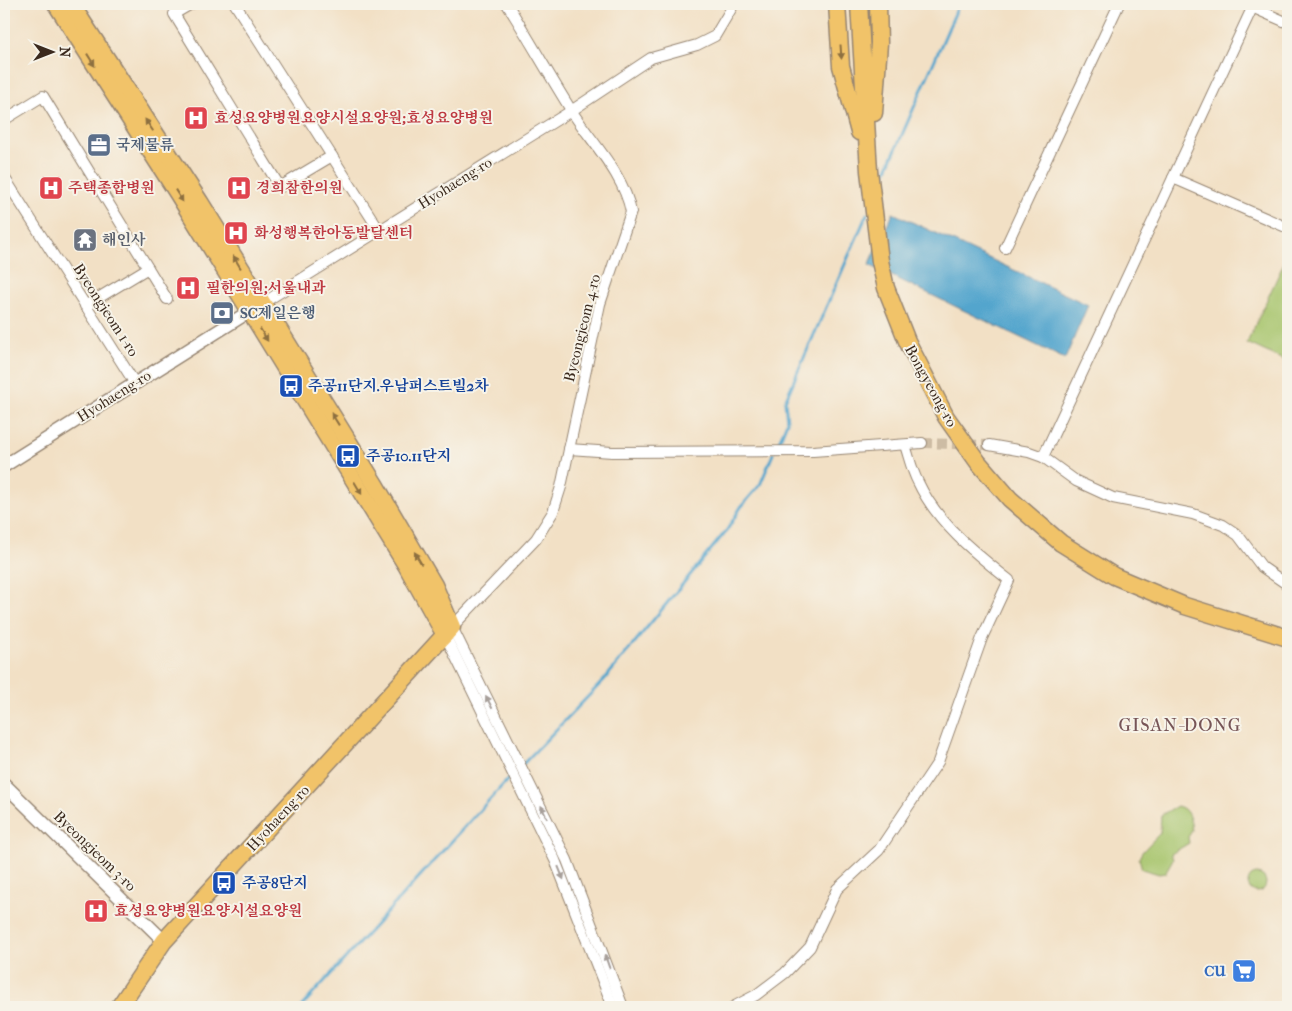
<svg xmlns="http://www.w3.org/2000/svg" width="1292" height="1011" font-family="'IM FELL French Canon','Noto Serif KR',serif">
<rect width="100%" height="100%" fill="#f7f3e8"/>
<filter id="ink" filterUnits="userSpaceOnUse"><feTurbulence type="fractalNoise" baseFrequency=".02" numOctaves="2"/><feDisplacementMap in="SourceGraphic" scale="10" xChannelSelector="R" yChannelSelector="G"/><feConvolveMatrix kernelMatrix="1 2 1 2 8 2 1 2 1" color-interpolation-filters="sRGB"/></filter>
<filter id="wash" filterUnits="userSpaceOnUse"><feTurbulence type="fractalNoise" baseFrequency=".0096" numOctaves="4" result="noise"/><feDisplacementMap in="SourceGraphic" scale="20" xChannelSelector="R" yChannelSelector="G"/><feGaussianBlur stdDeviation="1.12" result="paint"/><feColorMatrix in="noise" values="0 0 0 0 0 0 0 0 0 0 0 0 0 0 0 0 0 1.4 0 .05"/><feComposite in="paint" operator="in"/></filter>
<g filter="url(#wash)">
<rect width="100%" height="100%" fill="#f2e0c5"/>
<g fill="#a7c56d" stroke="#717846">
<polygon points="1288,254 1288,362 1247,343"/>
<path d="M1177 806C1189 808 1191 821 1192 831L1188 837 1189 843 1171 854 1173 859 1165 873 1159 874 1142 869 1139 858 1142 852 1160 833 1161 815Z"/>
<circle cx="1257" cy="883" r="9"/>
</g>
<polygon fill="#52a5cd" stroke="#466876" points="893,213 1088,305 1065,359 869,265"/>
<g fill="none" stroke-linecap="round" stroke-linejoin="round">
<g stroke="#52a5cd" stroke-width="3">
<polyline points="878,190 959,4"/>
<polyline points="776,449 787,422 785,401 867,214"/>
<polyline points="522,765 604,680 727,530 741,507 760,485 773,454"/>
<polyline points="301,1007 511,776"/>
</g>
</g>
</g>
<g filter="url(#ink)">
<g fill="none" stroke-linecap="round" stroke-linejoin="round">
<polyline stroke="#cdbca4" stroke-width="10" stroke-dasharray="10 5" stroke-linecap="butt" points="922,443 989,445"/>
<defs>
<g id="minor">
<polyline points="191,4 174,14 280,187 332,156"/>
<polyline points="235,4 379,230"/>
<path d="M507 4C529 39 549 75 571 110 591 142 624 174 631 212L600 304 561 487 553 512 536 539 452 627 567 860 623 1007"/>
<polyline points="1245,4 1288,23"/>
<polyline points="4,120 43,96 167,299"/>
<polyline points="4,177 134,382"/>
<polyline points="1173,178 1288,228"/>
<polyline points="1005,248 1119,4"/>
<polyline points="263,303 571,111 651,58 697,45 715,36 734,4"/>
<polyline points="85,306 148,268"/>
<polyline points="989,445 1029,452 1043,457 1076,481 1113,498 1193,514 1223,525 1238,535 1262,567 1288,585"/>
<polyline points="569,449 612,452 813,451 922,443"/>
<polyline points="1043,457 1254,4"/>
<polyline points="445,635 555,860 613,1007"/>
<path d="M733 1007 756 995 785 973 810 947 837 889 879 850 938 762 982 638 1009 580C975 553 937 523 918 482 912 471 909 457 905 445"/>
</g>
<g id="tertiary">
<polyline points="4,466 258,306"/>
<polyline points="4,784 164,941"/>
</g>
<g id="primary">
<polyline points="56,4 178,194 406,565 445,635"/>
<polyline points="71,4 200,202 376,486 434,585 452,627 164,941 119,1007"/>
</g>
<g id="trunk">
<polyline points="837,4 841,66 859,132"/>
<polyline points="859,4 869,171 880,261 886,288 907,341 946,417 978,462 1010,499 1061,543 1114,576 1185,606 1288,638"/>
<polyline points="874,113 879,43 878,4"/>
</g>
</defs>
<use href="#minor" stroke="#968572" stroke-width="12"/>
<use href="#tertiary" stroke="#968572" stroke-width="15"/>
<use href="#primary" stroke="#968572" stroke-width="19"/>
<use href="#trunk" stroke="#968572" stroke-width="19"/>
<use href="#minor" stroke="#fff" stroke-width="10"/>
<use href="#tertiary" stroke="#fff" stroke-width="12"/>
<use href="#primary" stroke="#f1c369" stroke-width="16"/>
<use href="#trunk" stroke="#f1c369" stroke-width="16"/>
</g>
<defs><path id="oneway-solid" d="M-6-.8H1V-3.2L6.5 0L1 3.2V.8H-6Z" transform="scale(1.25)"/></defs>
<g fill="#8d6f40">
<use href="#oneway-solid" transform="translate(841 52) rotate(86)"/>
<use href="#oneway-solid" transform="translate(91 60) rotate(58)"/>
<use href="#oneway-solid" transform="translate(149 125) rotate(-124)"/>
<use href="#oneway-solid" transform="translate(179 196) rotate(58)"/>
<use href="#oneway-solid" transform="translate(237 262) rotate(-121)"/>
<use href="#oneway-solid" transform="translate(264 335) rotate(58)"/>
<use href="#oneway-solid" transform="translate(335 419) rotate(-122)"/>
<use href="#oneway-solid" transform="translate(358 488) rotate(59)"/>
<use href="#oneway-solid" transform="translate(418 558) rotate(-120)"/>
</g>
<g fill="#a79f9a">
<use href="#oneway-solid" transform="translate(489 702) rotate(-117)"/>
<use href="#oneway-solid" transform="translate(544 812) rotate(-115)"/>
<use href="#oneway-solid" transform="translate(561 873) rotate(68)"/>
<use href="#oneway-solid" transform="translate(607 961) rotate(-109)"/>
</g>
</g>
<defs>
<symbol id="hospital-square" viewBox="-11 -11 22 22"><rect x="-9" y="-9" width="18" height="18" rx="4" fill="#e0444e" stroke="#f7f3e8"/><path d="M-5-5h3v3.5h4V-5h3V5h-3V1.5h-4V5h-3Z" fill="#fff"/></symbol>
<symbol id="office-square" viewBox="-11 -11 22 22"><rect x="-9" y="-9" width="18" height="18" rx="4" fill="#5c6f8a" stroke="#f7f3e8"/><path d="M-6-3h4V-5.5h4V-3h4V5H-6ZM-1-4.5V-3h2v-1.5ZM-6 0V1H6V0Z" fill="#fff"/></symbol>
<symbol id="temple-square" viewBox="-11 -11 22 22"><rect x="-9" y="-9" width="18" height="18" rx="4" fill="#6b7280" stroke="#f7f3e8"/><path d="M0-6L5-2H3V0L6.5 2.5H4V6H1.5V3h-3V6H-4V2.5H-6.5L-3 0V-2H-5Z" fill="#fff"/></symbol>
<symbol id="bank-square" viewBox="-11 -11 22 22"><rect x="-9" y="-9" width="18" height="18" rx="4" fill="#5c6f8a" stroke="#f7f3e8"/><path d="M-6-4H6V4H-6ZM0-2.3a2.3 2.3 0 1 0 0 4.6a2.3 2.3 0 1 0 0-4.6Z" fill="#fff"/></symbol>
<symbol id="bus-square" viewBox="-11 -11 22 22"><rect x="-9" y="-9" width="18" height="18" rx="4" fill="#1a4fb4" stroke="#f7f3e8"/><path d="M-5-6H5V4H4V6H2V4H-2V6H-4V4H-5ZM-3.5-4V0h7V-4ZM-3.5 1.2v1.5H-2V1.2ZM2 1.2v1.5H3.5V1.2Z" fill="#fff"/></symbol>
<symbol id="supermarket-square" viewBox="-11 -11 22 22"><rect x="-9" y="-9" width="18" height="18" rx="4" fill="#3f7fe0" stroke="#f7f3e8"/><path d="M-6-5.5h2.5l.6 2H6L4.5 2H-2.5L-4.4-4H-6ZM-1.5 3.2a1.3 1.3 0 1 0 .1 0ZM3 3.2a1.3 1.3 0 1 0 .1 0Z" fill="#fff"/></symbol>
</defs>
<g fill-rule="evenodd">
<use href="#hospital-square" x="182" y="104" width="28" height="28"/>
<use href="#office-square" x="85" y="131" width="28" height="28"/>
<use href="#hospital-square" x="37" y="174" width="28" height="28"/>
<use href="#hospital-square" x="225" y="174" width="28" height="28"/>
<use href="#hospital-square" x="222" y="219" width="28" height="28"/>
<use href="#temple-square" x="71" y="226" width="28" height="28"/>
<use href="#hospital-square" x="174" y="274" width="28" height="28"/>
<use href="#bank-square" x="208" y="299" width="28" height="28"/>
<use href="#bus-square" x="277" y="372" width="28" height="28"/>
<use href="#bus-square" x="334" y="442" width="28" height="28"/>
<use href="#bus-square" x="210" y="869" width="28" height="28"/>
<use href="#hospital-square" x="82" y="897" width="28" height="28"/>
<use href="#supermarket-square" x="1230" y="957" width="28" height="28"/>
</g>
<g text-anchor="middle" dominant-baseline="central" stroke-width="4" stroke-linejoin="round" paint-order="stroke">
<g font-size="15" font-weight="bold" fill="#be3a42" stroke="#f7f3e8" text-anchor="start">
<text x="214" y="118">효성요양병원요양시설요양원;효성요양병원</text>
<text x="68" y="188">주택종합병원</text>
<text x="256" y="188">경희참한의원</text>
<text x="254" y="233">화성행복한아동발달센터</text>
<text x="206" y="288">필한의원;서울내과</text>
<text x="114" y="911">효성요양병원요양시설요양원</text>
</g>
<g font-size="15" font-weight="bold" fill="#4e5e75" stroke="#f7f3e8" text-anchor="start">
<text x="116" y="145">국제물류</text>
<text x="240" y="313">SC제일은행</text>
</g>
<g font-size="15" fill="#3b2a1e" stroke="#f7f3e8">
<text transform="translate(455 183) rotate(-32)">Hyohaeng-ro</text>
<text transform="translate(106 310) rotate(57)">Byeongjeom 1-ro</text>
<text transform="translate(582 328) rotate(-76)">Byeongjeom 4-ro</text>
<text transform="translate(931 386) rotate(61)">Bongyeong-ro</text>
<text transform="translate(114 396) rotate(-32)">Hyohaeng-ro</text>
<text transform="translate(278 818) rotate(-47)">Hyohaeng-ro</text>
<text transform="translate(95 851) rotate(44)">Byeongjeom 3-ro</text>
</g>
<g font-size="15" font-weight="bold" fill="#5b616d" stroke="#f7f3e8" text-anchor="start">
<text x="102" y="240">해인사</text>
</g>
<g font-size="15" font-weight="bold" fill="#164399" stroke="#f7f3e8" text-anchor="start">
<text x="308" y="386">주공11단지.우남퍼스트빌2차</text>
<text x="366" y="456">주공10.11단지</text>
<text x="242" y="883">주공8단지</text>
</g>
<g font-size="15" font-weight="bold" fill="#366cbe" stroke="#f7f3e8" text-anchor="end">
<text x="1226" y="971">CU</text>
</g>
<g font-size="18" letter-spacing="1" fill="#775557" stroke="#f7f3e8">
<text x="1180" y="725">GISAN-DONG</text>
</g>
</g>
<rect width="1292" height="1011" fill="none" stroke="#f7f3e8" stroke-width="20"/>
<g transform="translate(52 52) rotate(90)" stroke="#f7f3e8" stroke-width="4" paint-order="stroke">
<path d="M0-4L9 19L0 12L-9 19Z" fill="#3b2a1e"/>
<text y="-8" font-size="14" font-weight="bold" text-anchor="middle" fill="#3b2a1e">N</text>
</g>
</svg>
